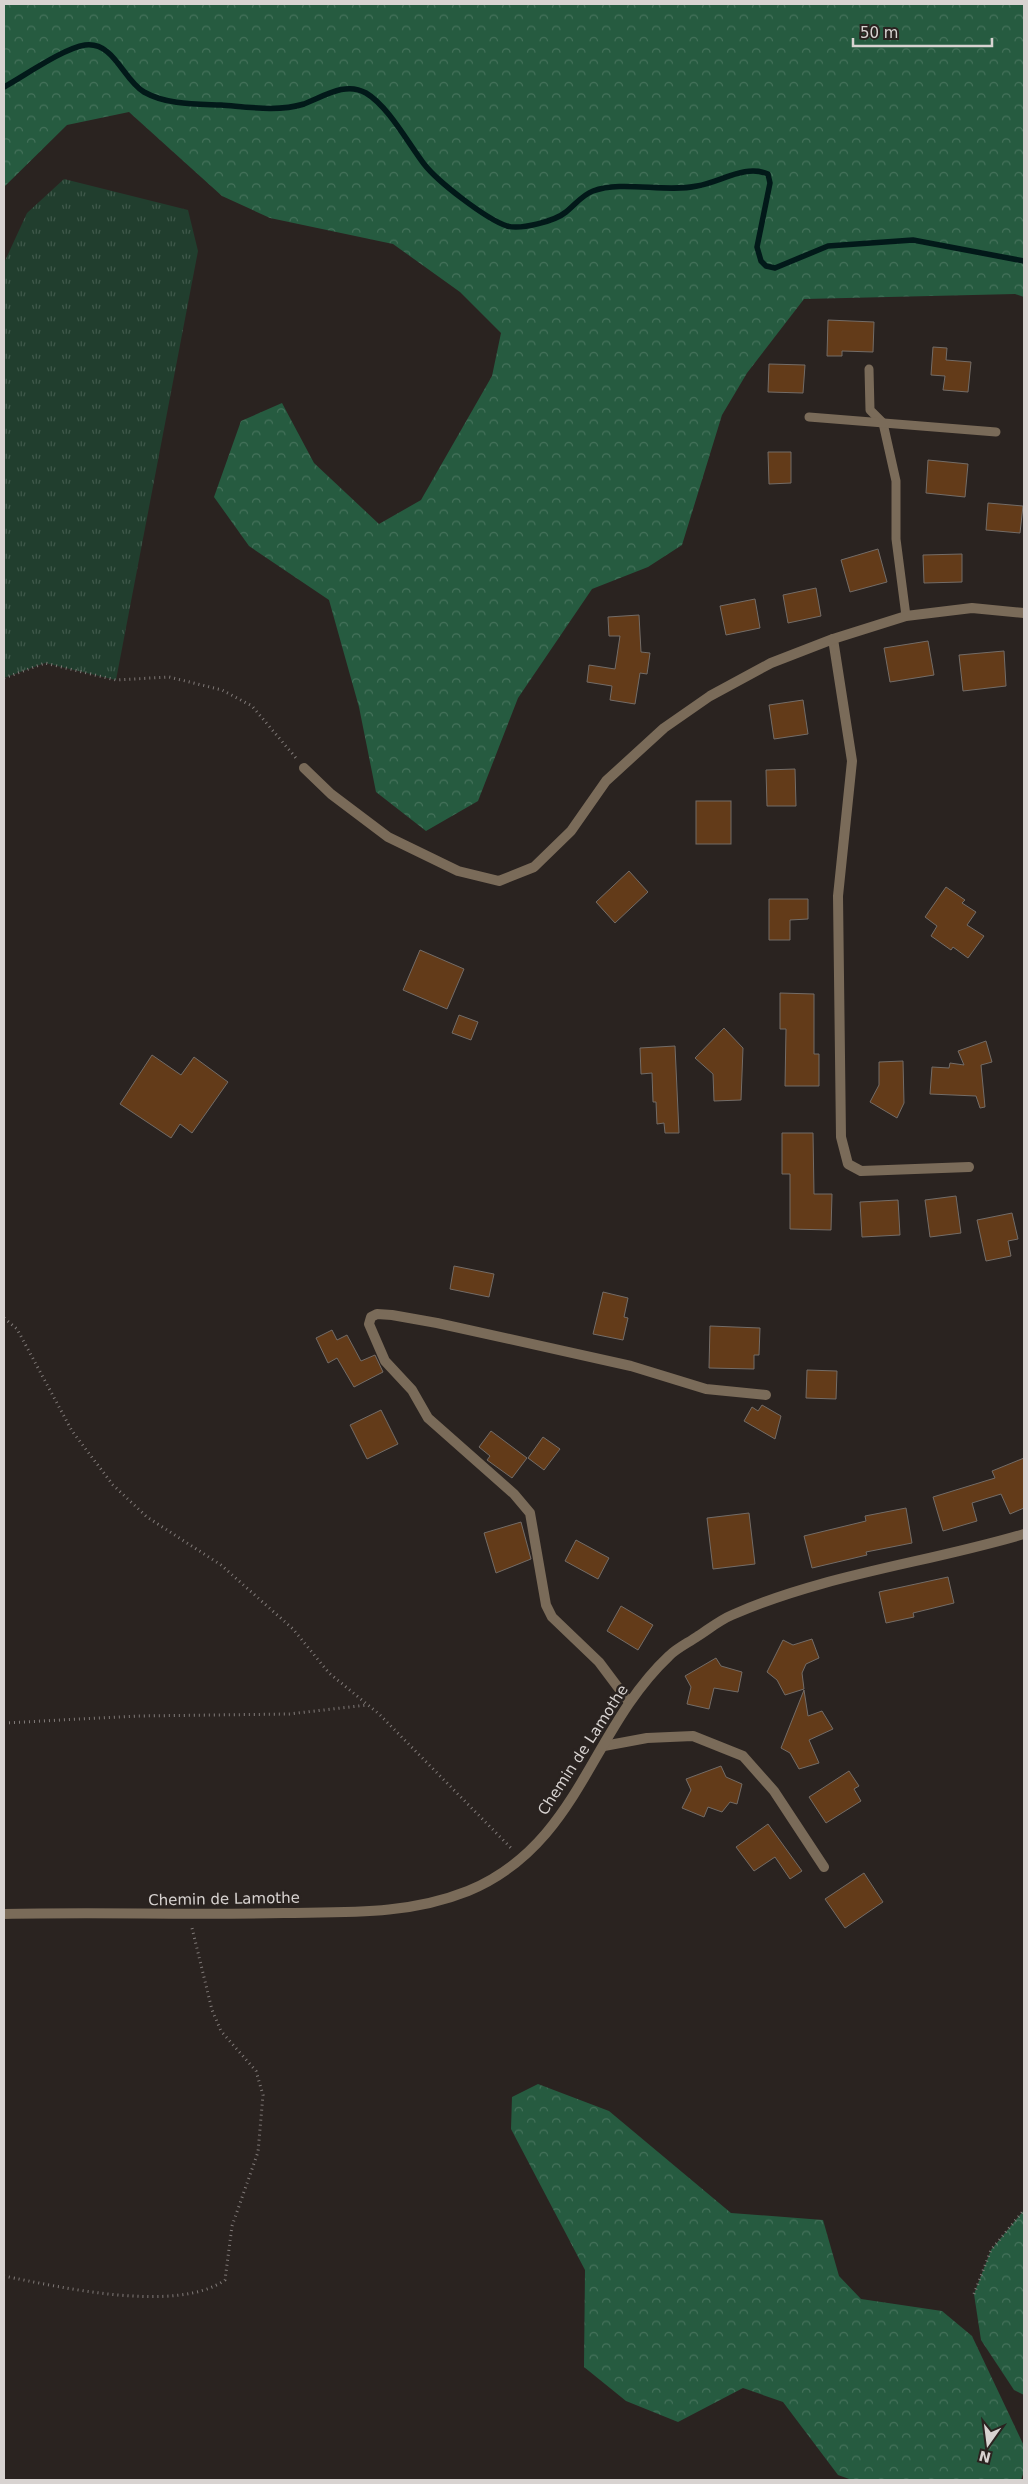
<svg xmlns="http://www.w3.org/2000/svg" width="1028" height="2484" font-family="'DejaVu Sans',sans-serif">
<defs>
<pattern id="grass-tufts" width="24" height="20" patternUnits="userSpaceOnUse" patternTransform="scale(1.25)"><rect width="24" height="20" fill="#213e2e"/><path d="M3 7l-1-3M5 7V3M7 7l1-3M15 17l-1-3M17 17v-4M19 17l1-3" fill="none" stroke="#40594b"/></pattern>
<pattern id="forest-crowns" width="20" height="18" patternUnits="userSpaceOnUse" patternTransform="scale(1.25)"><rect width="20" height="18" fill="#265b40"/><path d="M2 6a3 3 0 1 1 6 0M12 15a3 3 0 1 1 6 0" fill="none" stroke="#45725b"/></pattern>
</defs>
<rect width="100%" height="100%" fill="#2a2320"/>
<polygon fill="url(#grass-tufts)" points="64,179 188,210 198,251 116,680 45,663 4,678 4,263 27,213"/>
<g fill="url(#forest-crowns)">
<polygon points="4,4 1024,4 1024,297 1015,294 804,299 747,373 722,415 682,545 648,567 592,589 518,698 478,801 426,831 376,792 359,707 329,600 249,546 214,497 241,421 282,403 314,463 379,524 421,500 492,376 501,333 460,292 393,244 270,218 222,196 129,112 67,125 4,187"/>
<polygon points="538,2084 609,2111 731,2213 823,2220 839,2276 861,2299 942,2311 972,2336 1024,2446 1024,2471 1021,2480 852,2480 838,2475 783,2402 743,2388 678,2422 626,2401 584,2367 585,2270 511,2129 512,2097"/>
<polygon points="1024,2210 1024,2395 1014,2390 981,2340 974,2294 991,2250"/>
</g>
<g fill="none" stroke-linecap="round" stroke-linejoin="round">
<path stroke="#021919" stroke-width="5.5" d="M4 87C24 76 64 48 85 45 114 41 123 80 144 92 167 105 196 104 221 105 248 107 278 112 304 104 323 97 345 81 366 93 388 106 408 143 424 164 438 182 486 219 507 226 521 230 555 221 566 212 575 205 582 195 593 191 622 180 665 193 697 186 721 182 745 164 768 174L770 183 757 247 761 261 766 266 775 268 828 246 913 240 1024 261"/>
</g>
<g fill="#633b19" stroke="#736c67">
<polygon points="828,320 874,322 873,352 842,351 842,356 827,356"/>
<polygon points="933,347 947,348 946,360 971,362 968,392 943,390 945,376 931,375"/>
<polygon points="769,364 805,365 803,393 768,392"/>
<polygon points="768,452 791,452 791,483 769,484"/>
<polygon points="928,460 968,464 965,497 926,493"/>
<polygon points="988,503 1023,506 1020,533 986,530"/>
<polygon points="878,549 887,582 850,592 841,560"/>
<polygon points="962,554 962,582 924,583 923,555"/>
<polygon points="816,588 821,616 788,623 783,595"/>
<polygon points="755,599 760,628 726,635 720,606"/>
<polygon points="639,615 641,652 650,653 647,674 640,673 635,704 610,700 612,686 587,682 589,665 615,669 620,636 609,636 608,617"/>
<polygon points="928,641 934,675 890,682 884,648"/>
<polygon points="1004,651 1006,686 963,691 959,655"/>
<polygon points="803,700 808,734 774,739 769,705"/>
<polygon points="795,769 796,806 767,806 766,770"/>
<rect x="696" y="801" width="35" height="43"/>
<polygon points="629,871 648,892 615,923 596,902"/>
<polygon points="946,887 965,900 962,903 976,912 967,925 984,936 968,958 953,947 951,950 931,936 937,926 925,917"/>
<polygon points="769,899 808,899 808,919 790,920 790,940 769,940"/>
<polygon points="420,950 464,969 447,1009 403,990"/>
<polygon points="780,993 814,994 814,1054 819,1054 819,1086 785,1086 786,1029 780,1029"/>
<polygon points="459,1015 478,1022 471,1040 452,1033"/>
<polygon points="724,1028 743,1048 741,1100 714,1101 713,1074 695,1058"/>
<polygon points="986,1041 992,1062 981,1065 985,1107 980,1108 976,1096 930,1094 932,1067 949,1068 950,1063 964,1065 958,1051"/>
<polygon points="675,1046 679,1133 665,1133 664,1123 657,1124 656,1102 653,1102 652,1073 641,1074 640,1048"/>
<polygon points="152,1055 181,1075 194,1057 228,1082 192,1133 180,1124 171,1138 120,1104"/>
<polygon points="903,1061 904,1103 897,1118 870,1102 879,1085 879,1062"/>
<polygon points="782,1133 813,1133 814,1194 832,1194 831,1230 790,1229 790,1174 782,1174"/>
<polygon points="956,1196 961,1233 930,1237 925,1200"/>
<polygon points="898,1200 900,1235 862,1237 860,1202"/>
<polygon points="1012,1213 1018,1239 1008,1241 1011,1256 986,1261 977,1220"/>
<polygon points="454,1266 494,1274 489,1297 450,1289"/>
<polygon points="603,1292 628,1298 624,1317 628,1318 623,1340 593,1334"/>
<polygon points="710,1326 760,1328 759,1355 754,1355 754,1369 709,1368"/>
<polygon points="332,1330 337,1340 347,1335 361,1361 375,1355 383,1372 354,1387 337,1358 328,1363 316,1338"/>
<polygon points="807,1370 837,1371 836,1399 806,1398"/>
<polygon points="762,1405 781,1416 775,1439 744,1421 752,1407 758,1411"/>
<polygon points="381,1410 398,1444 367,1459 350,1425"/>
<polygon points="491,1431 527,1458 512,1478 487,1460 490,1456 479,1447"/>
<polygon points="543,1437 560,1449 544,1470 528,1458"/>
<polygon points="1024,1458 1024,1508 1010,1514 1001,1494 972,1503 977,1521 943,1531 933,1497 995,1478 992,1471"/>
<polygon points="906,1508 912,1543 866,1552 867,1555 812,1568 804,1536 866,1521 865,1516"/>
<polygon points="749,1513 755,1564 713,1569 707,1518"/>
<polygon points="521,1522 531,1559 496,1573 484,1533"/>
<polygon points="576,1540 609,1558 598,1579 565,1561"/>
<polygon points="948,1577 954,1603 913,1613 914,1617 886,1623 879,1592"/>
<polygon points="621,1606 653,1625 638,1650 607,1631"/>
<polygon points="812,1639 819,1658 806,1664 802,1673 804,1689 785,1695 777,1680 767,1672 783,1640 793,1645"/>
<polygon points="716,1658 721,1666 742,1672 738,1692 714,1688 709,1709 687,1704 691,1687 685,1676"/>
<polygon points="804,1690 808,1716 822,1711 833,1729 809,1740 819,1763 799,1769 790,1753 781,1748"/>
<polygon points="721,1766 726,1777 742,1784 737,1804 730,1802 722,1812 708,1807 704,1817 682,1808 691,1790 686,1779"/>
<polygon points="849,1771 859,1786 854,1789 861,1801 826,1823 809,1797"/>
<polygon points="768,1824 802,1871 790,1879 775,1857 754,1871 736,1847"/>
<polygon points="864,1873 883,1902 845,1928 825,1899"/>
</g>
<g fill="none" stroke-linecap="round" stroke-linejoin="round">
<g stroke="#807a78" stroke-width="3" stroke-dasharray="1 4" stroke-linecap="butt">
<polyline points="4,678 45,663 116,680 169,677 222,690 252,706 296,758"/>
<polyline points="4,1318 17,1329 72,1431 113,1485 147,1517 221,1565 293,1629 329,1673 379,1714 511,1848"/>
<polyline points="4,1723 138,1716 289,1714 367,1705"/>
<path d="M4 2276C59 2287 177 2314 225 2280L232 2226 258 2152 263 2095 256 2071 221 2031 212 2010 192 1928"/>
<polyline points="974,2294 991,2250 1024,2210"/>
</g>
<g stroke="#7a6b59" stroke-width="9">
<polyline points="869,369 870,410 883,423 896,481 896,539 906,616"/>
<polyline points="809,417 996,432"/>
</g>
<g stroke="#7a6b59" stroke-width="10">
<polyline points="833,639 852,761 838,896 841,1137 848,1164 861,1171 969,1167"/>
<polyline points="304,768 331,794 388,837 458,871 499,881 534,867 571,831 606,781 664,728 710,696 771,663 833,639 906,616 972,608 1024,613"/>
<polyline points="629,1702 599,1662 552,1617 546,1605 530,1513 514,1494 428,1418 412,1390 385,1361 369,1324 371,1317 377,1314 392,1315 437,1323 631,1366 706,1389 766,1395"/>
<polyline points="604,1746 647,1738 693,1736 743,1756 774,1791 824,1867"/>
<path d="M4 1914C97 1912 190 1915 284 1913 347 1912 408 1915 468 1891 579 1845 590 1730 669 1656 677 1648 688 1643 698 1636 709 1629 720 1620 732 1615 825 1574 927 1563 1024 1534"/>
</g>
</g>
<g text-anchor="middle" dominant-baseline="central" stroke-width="5" stroke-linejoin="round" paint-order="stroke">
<g font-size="15" fill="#d8d3d1" stroke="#2a2320">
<text transform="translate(583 1750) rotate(-57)">Chemin de Lamothe</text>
<text transform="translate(224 1899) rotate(-1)">Chemin de Lamothe</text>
</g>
</g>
<rect width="1028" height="2484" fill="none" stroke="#d8d3d1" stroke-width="10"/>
<g transform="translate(988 2444) rotate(194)" stroke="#2a2320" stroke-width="4" paint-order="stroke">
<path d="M0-4L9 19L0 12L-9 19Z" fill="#d8d3d1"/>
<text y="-8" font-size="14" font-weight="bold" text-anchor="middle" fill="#d8d3d1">N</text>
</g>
<path d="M853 38v8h139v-8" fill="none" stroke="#d8d3d1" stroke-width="2.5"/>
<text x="860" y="38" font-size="15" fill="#d8d3d1" stroke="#2a2320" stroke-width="4" paint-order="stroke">50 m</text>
</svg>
